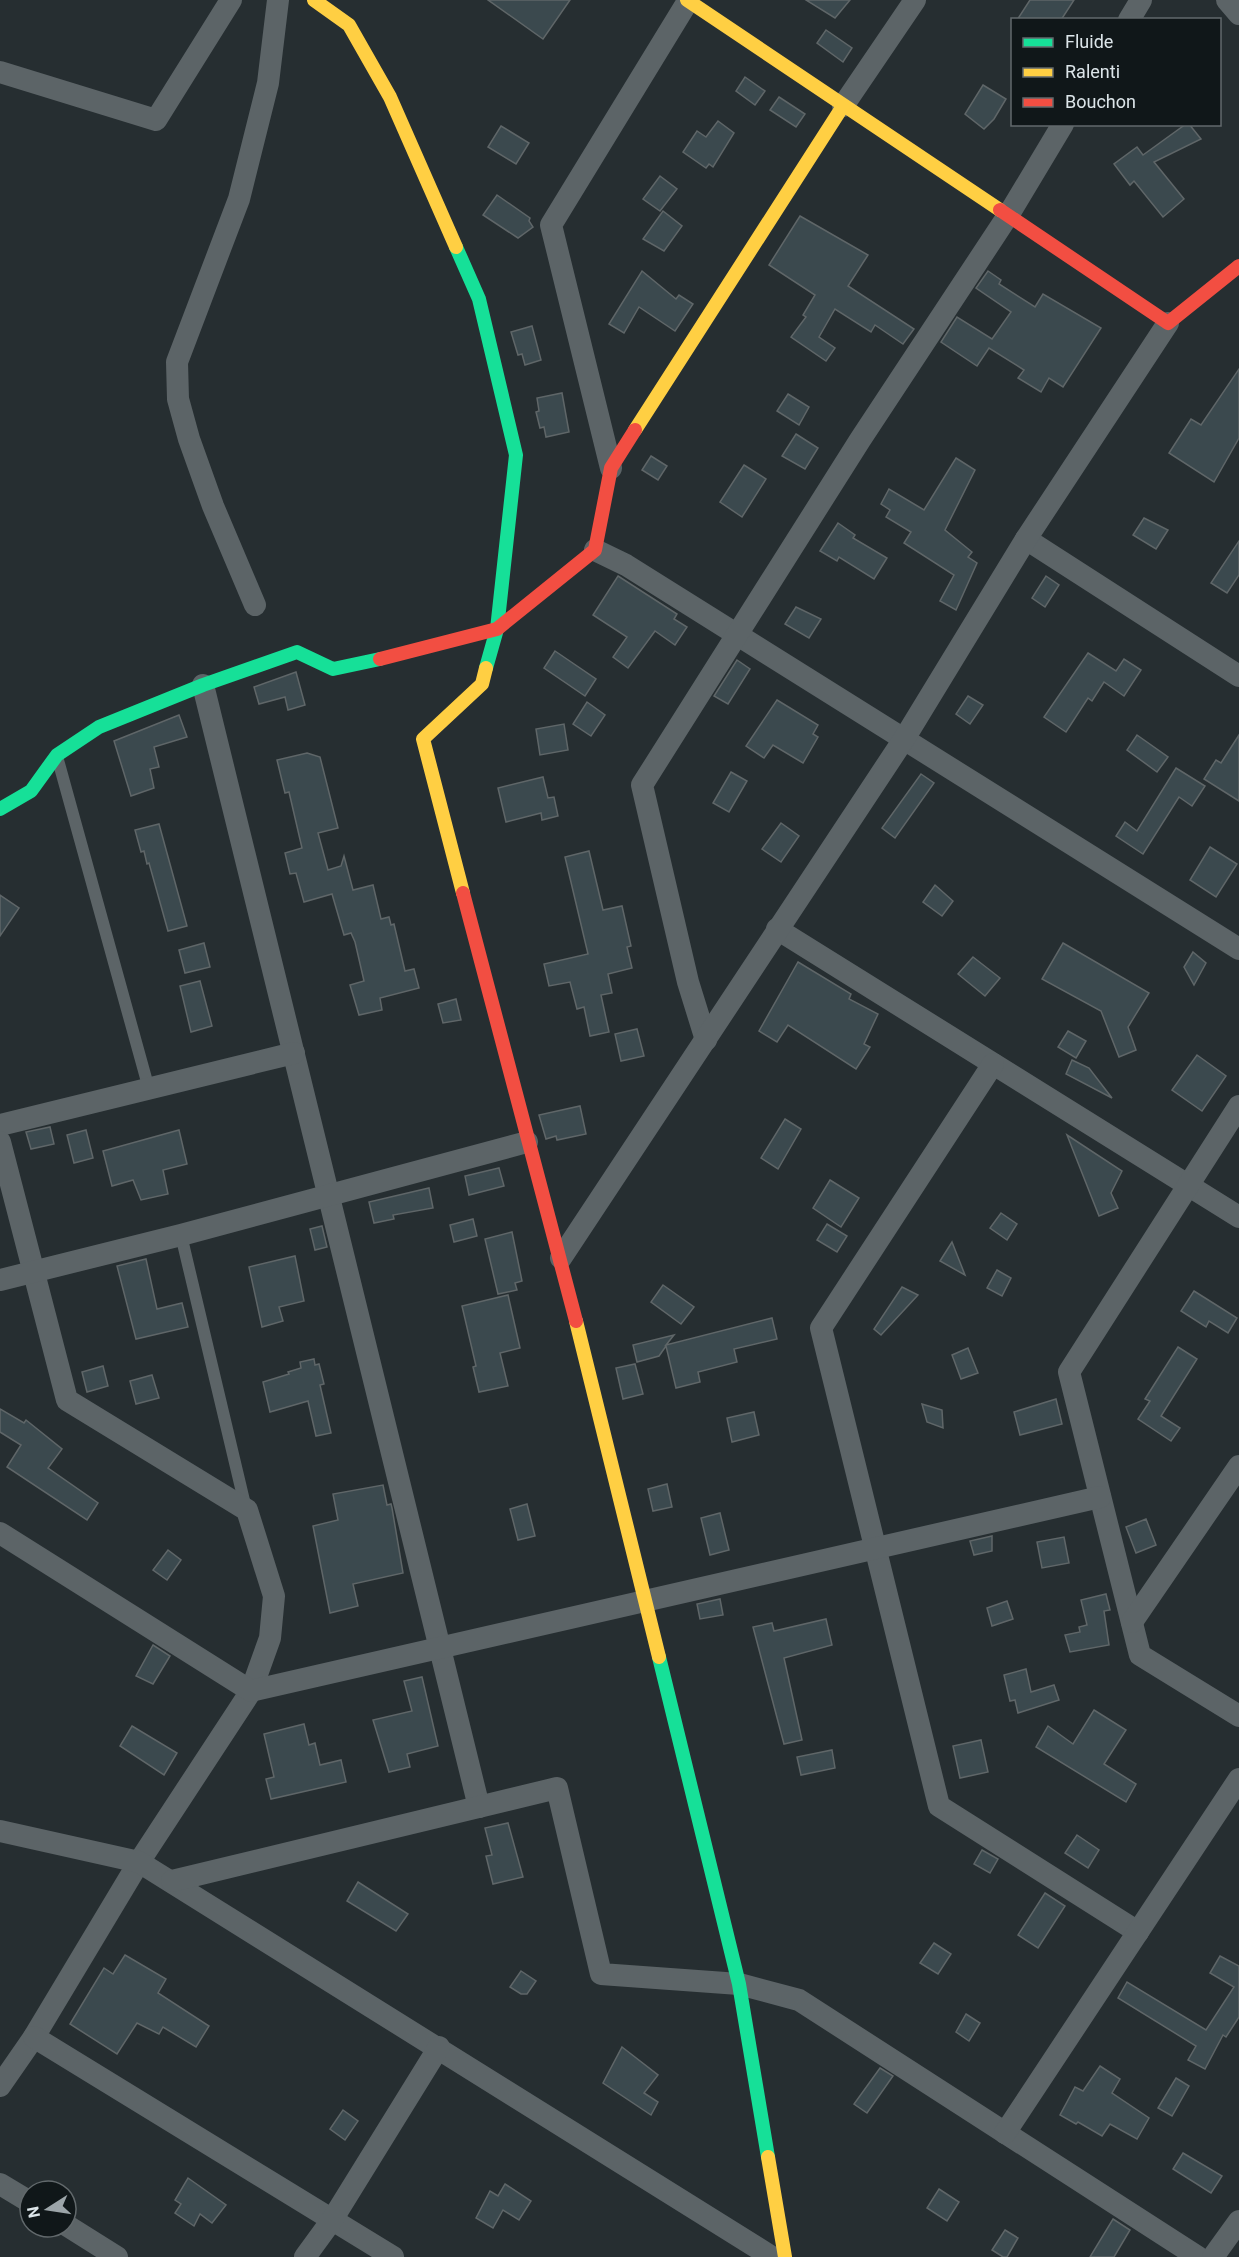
<svg xmlns="http://www.w3.org/2000/svg" width="1239" height="2257" font-family="Roboto,sans-serif">
<rect width="100%" height="100%" fill="#262e31"/>
<g fill="#3b494e" stroke="#5f6668" stroke-width="1.5">
<polygon points="488,0 570,0 543,39"/>
<polygon points="806,0 850,0 835,18"/>
<polygon points="1030,0 1074,0 1061,20 1017,20"/>
<polygon points="826,30 852,48 843,62 817,43"/>
<polygon points="745,77 765,91 755,105 736,91"/>
<polygon points="983,85 1006,99 994,119 984,129 965,114"/>
<polygon points="779,97 805,114 796,127 770,110"/>
<polygon points="718,121 734,133 713,167 709,164 706,168 683,152 697,131 706,137"/>
<polygon points="1186,124 1189,124 1201,139 1154,162 1184,199 1163,217 1134,181 1130,185 1114,164 1137,147 1143,155"/>
<polygon points="501,126 529,143 516,164 488,147"/>
<polygon points="660,176 677,189 660,211 643,199"/>
<polygon points="497,195 530,218 529,221 533,227 518,238 483,215"/>
<polygon points="663,211 682,226 664,251 643,239"/>
<polygon points="800,216 868,255 848,286 914,329 903,344 875,325 871,332 835,309 819,337 835,348 826,361 791,337 806,317 803,315 815,295 769,265"/>
<polygon points="642,271 676,299 679,295 693,304 675,331 639,307 624,333 609,324"/>
<polygon points="988,271 1001,280 999,284 1035,307 1043,294 1101,328 1063,387 1049,378 1041,392 1018,378 1024,370 989,348 977,366 941,342 957,317 992,339 1011,312 976,288"/>
<polygon points="532,326 541,360 525,365 522,354 518,355 511,332"/>
<polygon points="1239,369 1239,438 1214,482 1169,453 1191,419 1201,425"/>
<polygon points="562,393 569,432 546,437 544,427 540,428 536,412 539,411 537,398"/>
<polygon points="788,394 809,407 799,425 777,411"/>
<polygon points="796,434 818,448 805,469 782,456"/>
<polygon points="651,456 667,466 658,480 642,470"/>
<polygon points="956,458 975,470 945,530 972,552 968,557 977,563 956,610 940,601 954,575 904,543 911,532 886,517 890,510 881,504 889,489 924,510"/>
<polygon points="744,465 766,479 742,517 720,502"/>
<polygon points="1144,518 1168,530 1156,549 1133,535"/>
<polygon points="838,523 855,535 853,538 887,558 874,579 839,557 837,561 820,551"/>
<polygon points="1239,541 1239,575 1227,593 1211,583"/>
<polygon points="618,576 677,614 674,619 687,627 675,645 655,631 628,668 613,657 627,637 593,615"/>
<polygon points="1046,576 1059,585 1045,607 1032,598"/>
<polygon points="796,607 821,619 809,638 785,624"/>
<polygon points="555,651 596,679 585,696 544,668"/>
<polygon points="1088,653 1116,671 1124,659 1141,670 1124,696 1104,682 1092,701 1088,698 1066,732 1044,717"/>
<polygon points="737,660 750,669 728,704 714,696"/>
<polygon points="296,672 305,705 288,710 285,697 259,704 254,687"/>
<polygon points="968,696 983,705 970,724 956,714"/>
<polygon points="777,700 818,725 813,734 818,737 803,763 773,745 764,758 746,746"/>
<polygon points="587,702 605,715 591,736 573,724"/>
<polygon points="179,715 187,737 154,747 159,767 150,769 154,788 131,796 114,741"/>
<polygon points="564,724 568,750 540,755 536,729"/>
<polygon points="1137,735 1168,757 1157,772 1127,750"/>
<polygon points="1239,735 1239,801 1204,779 1216,760 1221,763"/>
<polygon points="307,753 320,757 338,828 318,833 328,870 341,866 344,856 353,890 373,885 381,919 389,917 391,925 394,924 405,971 414,969 419,988 380,998 382,1010 359,1015 350,985 364,981 355,942 351,933 344,935 332,894 304,902 296,873 290,874 285,853 302,848 289,792 285,793 277,760"/>
<polygon points="1176,768 1205,786 1192,806 1179,797 1143,854 1116,836 1125,822 1137,831"/>
<polygon points="731,772 747,781 729,812 713,803"/>
<polygon points="921,774 934,783 895,838 882,828"/>
<polygon points="543,777 548,798 554,797 558,816 542,820 541,813 506,822 498,788"/>
<polygon points="781,823 799,836 781,862 762,849"/>
<polygon points="159,824 187,926 168,931 149,863 147,864 144,851 141,852 135,830"/>
<polygon points="1210,847 1237,864 1216,897 1190,880"/>
<polygon points="589,851 603,910 622,906 631,946 627,947 632,968 608,974 612,993 601,995 609,1032 590,1036 584,1007 577,1009 570,982 549,986 544,964 588,954 565,857"/>
<polygon points="935,885 953,901 942,916 923,902"/>
<polygon points="0,895 19,908 0,936"/>
<polygon points="204,943 210,967 185,973 179,950"/>
<polygon points="1063,943 1149,993 1128,1027 1136,1050 1119,1057 1101,1011 1042,979"/>
<polygon points="1193,952 1206,963 1194,985 1184,967"/>
<polygon points="973,957 1000,978 985,996 958,974"/>
<polygon points="798,962 851,994 849,999 878,1014 864,1044 870,1047 856,1069 788,1025 777,1042 759,1031"/>
<polygon points="200,981 212,1026 191,1032 180,986"/>
<polygon points="456,999 461,1020 443,1023 438,1004"/>
<polygon points="637,1029 644,1056 621,1061 615,1034"/>
<polygon points="1068,1031 1086,1041 1076,1058 1058,1047"/>
<polygon points="1197,1055 1226,1076 1202,1111 1172,1090"/>
<polygon points="1072,1060 1089,1068 1112,1098 1066,1074"/>
<polygon points="580,1106 586,1134 557,1140 556,1136 546,1139 539,1115"/>
<polygon points="785,1119 801,1129 778,1169 761,1158"/>
<polygon points="50,1127 54,1144 31,1149 26,1132"/>
<polygon points="86,1130 93,1158 74,1163 67,1135"/>
<polygon points="179,1130 187,1164 163,1170 168,1194 141,1200 133,1180 112,1186 103,1151"/>
<polygon points="1067,1135 1122,1171 1111,1193 1118,1208 1099,1216"/>
<polygon points="499,1168 504,1186 469,1195 465,1176"/>
<polygon points="830,1180 859,1198 841,1227 813,1208"/>
<polygon points="429,1188 433,1208 393,1215 394,1219 374,1223 369,1202"/>
<polygon points="1001,1213 1017,1224 1007,1240 990,1228"/>
<polygon points="473,1219 477,1236 454,1242 450,1225"/>
<polygon points="827,1224 847,1236 837,1252 817,1240"/>
<polygon points="322,1226 327,1247 315,1250 310,1229"/>
<polygon points="512,1232 522,1281 515,1283 517,1290 498,1294 485,1239"/>
<polygon points="952,1242 965,1275 940,1261"/>
<polygon points="295,1256 304,1301 279,1307 283,1321 262,1327 249,1267"/>
<polygon points="146,1259 157,1309 182,1303 188,1327 136,1339 117,1266"/>
<polygon points="997,1270 1011,1278 1002,1296 987,1288"/>
<polygon points="663,1285 694,1307 681,1324 651,1302"/>
<polygon points="902,1287 918,1295 881,1335 874,1329"/>
<polygon points="1194,1291 1237,1318 1228,1333 1209,1321 1206,1327 1181,1311"/>
<polygon points="508,1295 520,1348 500,1353 508,1386 479,1392 473,1367 476,1366 462,1306"/>
<polygon points="772,1318 777,1339 734,1349 737,1362 698,1372 700,1382 676,1388 666,1346 659,1356 637,1362 633,1345 674,1335 666,1345"/>
<polygon points="1178,1347 1197,1359 1161,1416 1180,1428 1171,1441 1138,1419 1150,1401 1145,1399"/>
<polygon points="968,1348 978,1373 961,1379 952,1355"/>
<polygon points="314,1359 315,1365 319,1364 324,1384 320,1385 331,1433 316,1436 308,1401 270,1412 263,1382 289,1374 288,1372 301,1368 300,1362"/>
<polygon points="635,1364 643,1394 623,1399 616,1368"/>
<polygon points="103,1366 108,1386 87,1392 82,1372"/>
<polygon points="152,1375 159,1398 136,1404 130,1381"/>
<polygon points="1056,1399 1062,1424 1020,1435 1014,1412"/>
<polygon points="922,1404 942,1410 943,1428 927,1422"/>
<polygon points="0,1409 24,1423 26,1420 62,1449 48,1468 98,1503 87,1520 7,1467 21,1445 0,1432"/>
<polygon points="754,1412 759,1435 732,1442 727,1418"/>
<polygon points="667,1484 672,1507 653,1511 648,1489"/>
<polygon points="383,1485 387,1505 391,1504 392,1508 403,1573 353,1584 358,1606 330,1613 313,1526 338,1520 333,1494"/>
<polygon points="527,1504 535,1536 518,1540 510,1509"/>
<polygon points="720,1513 729,1550 710,1555 701,1518"/>
<polygon points="1146,1519 1156,1545 1136,1553 1126,1527"/>
<polygon points="992,1536 992,1551 974,1555 970,1541"/>
<polygon points="1064,1537 1069,1563 1042,1568 1037,1542"/>
<polygon points="168,1550 181,1560 167,1580 153,1570"/>
<polygon points="1106,1594 1110,1610 1104,1611 1109,1645 1070,1652 1065,1635 1080,1632 1079,1627 1087,1625 1081,1600"/>
<polygon points="720,1599 723,1615 700,1619 697,1604"/>
<polygon points="1007,1601 1013,1619 992,1626 987,1608"/>
<polygon points="826,1619 832,1645 784,1658 802,1740 784,1744 753,1627 772,1623 774,1631"/>
<polygon points="153,1645 170,1656 153,1684 136,1676"/>
<polygon points="1026,1669 1031,1692 1054,1685 1059,1700 1018,1713 1015,1700 1010,1701 1004,1675"/>
<polygon points="422,1677 438,1746 407,1754 410,1767 389,1772 373,1720 412,1711 404,1681"/>
<polygon points="1094,1710 1126,1730 1104,1764 1136,1784 1126,1802 1036,1747 1048,1726 1073,1744"/>
<polygon points="304,1724 309,1745 315,1743 320,1765 341,1760 346,1782 271,1799 266,1779 274,1777 264,1734"/>
<polygon points="132,1726 177,1753 164,1775 120,1746"/>
<polygon points="981,1740 988,1772 960,1778 953,1746"/>
<polygon points="832,1750 835,1768 801,1775 797,1757"/>
<polygon points="508,1823 523,1877 493,1884 486,1856 492,1855 485,1828"/>
<polygon points="1077,1835 1099,1850 1088,1868 1065,1853"/>
<polygon points="982,1850 998,1859 990,1873 974,1864"/>
<polygon points="358,1882 408,1914 396,1931 347,1901"/>
<polygon points="1045,1893 1065,1906 1038,1948 1018,1935"/>
<polygon points="934,1943 951,1954 938,1974 920,1963"/>
<polygon points="125,1955 166,1979 158,1993 209,2026 196,2047 163,2027 159,2034 137,2023 117,2054 70,2024 104,1968 113,1974"/>
<polygon points="1220,1956 1239,1966 1239,2017 1226,2037 1223,2035 1205,2069 1188,2060 1196,2046 1118,1998 1127,1982 1206,2030 1234,1987 1210,1973"/>
<polygon points="521,1971 536,1981 527,1994 521,1994 510,1987"/>
<polygon points="966,2014 980,2023 969,2041 956,2032"/>
<polygon points="622,2047 658,2075 644,2093 658,2102 651,2115 603,2083"/>
<polygon points="1100,2066 1120,2079 1112,2093 1149,2118 1137,2139 1110,2124 1102,2136 1078,2122 1076,2124 1060,2115 1075,2087 1083,2091"/>
<polygon points="880,2068 893,2076 867,2113 854,2104"/>
<polygon points="1176,2078 1189,2086 1172,2116 1158,2108"/>
<polygon points="343,2110 358,2121 345,2140 330,2129"/>
<polygon points="1183,2153 1222,2176 1211,2193 1173,2169"/>
<polygon points="188,2178 226,2205 212,2223 200,2214 194,2226 175,2213 181,2204 175,2200"/>
<polygon points="505,2184 531,2201 519,2220 503,2210 493,2228 476,2218 490,2191 498,2196"/>
<polygon points="939,2189 959,2202 947,2221 927,2208"/>
<polygon points="1113,2219 1130,2230 1114,2257 1090,2257"/>
<polygon points="1005,2230 1018,2238 1007,2257 1003,2257 992,2250"/>
</g>
<g fill="none" stroke-linecap="round" stroke-linejoin="round">
<g stroke="#5c6467" stroke-width="12">
<polyline points="58,760 149,1089"/>
<polyline points="181,1235 246,1509"/>
</g>
<g stroke="#5c6467" stroke-width="22">
<polyline points="1227,0 1239,14"/>
<polyline points="1129,20 1141,0"/>
<polyline points="0,72 156,120 231,0"/>
<polyline points="843,106 915,0"/>
<polyline points="611,468 551,225 688,1"/>
<polyline points="1026,539 1239,676"/>
<polyline points="595,550 626,565 1239,949"/>
<polyline points="255,605 213,506 189,439 178,399 177,362 239,199 268,83 278,0"/>
<polyline points="203,685 479,1807"/>
<polyline points="777,929 1239,1217"/>
<polyline points="706,1040 688,982 642,785 860,440 1009,214 1063,124"/>
<polyline points="993,1064 821,1328 939,1806 1138,1932"/>
<polyline points="1239,1106 1069,1372 1140,1655 1239,1716"/>
<polyline points="0,1125 294,1053"/>
<polyline points="0,1142 67,1400 247,1510 274,1596 270,1638 251,1691 139,1862 34,2037 0,2086"/>
<polyline points="561,1258 904,739 1026,539 1168,323"/>
<polyline points="0,1280 181,1235 527,1142"/>
<polyline points="0,1533 251,1691 1100,1497"/>
<polyline points="1132,1622 1239,1466"/>
<polyline points="0,1831 139,1862 772,2257"/>
<polyline points="172,1881 557,1788 601,1974 739,1984 799,2000 1198,2257"/>
<polyline points="34,2037 393,2257"/>
<polyline points="1005,2133 1239,1779"/>
<polyline points="0,2184 30,2202"/>
<polyline points="66,2225 117,2257"/>
<polyline points="305,2257 332,2220 439,2047"/>
<polyline points="1213,2257 1239,2221"/>
</g>
<g stroke="#16e098" stroke-width="14">
<polyline points="456,247 479,299 516,455 497,629 486,668"/>
<polyline points="0,809 31,791 57,755 99,727 203,685 297,652 333,669 380,659"/>
<polyline points="659,1657 739,1984 768,2157"/>
</g>
<g stroke="#ffcf43" stroke-width="14">
<polyline points="314,0 349,25 390,97 456,247"/>
<polyline points="687,0 1000,210"/>
<polyline points="635,430 843,106"/>
<polyline points="463,893 423,739 482,684 486,668"/>
<polyline points="576,1321 659,1657"/>
<polyline points="768,2157 785,2257"/>
</g>
<g stroke="#f24e42" stroke-width="14">
<polyline points="1000,210 1168,323 1239,266"/>
<polyline points="380,659 497,629 595,550 611,468 635,430"/>
<polyline points="463,893 576,1321"/>
</g>
</g>
<rect x="1011" y="18" width="210" height="108" fill="#101719" stroke="#62696c" stroke-width="1.5"/>
<rect x="1023" y="38" width="30" height="9" fill="#16e098" stroke="#62696c" stroke-width="1.5"/>
<text x="1065" y="48" font-size="18" fill="#dce5e9">Fluide</text>
<rect x="1023" y="68" width="30" height="9" fill="#ffcf43" stroke="#62696c" stroke-width="1.5"/>
<text x="1065" y="78" font-size="18" fill="#dce5e9">Ralenti</text>
<rect x="1023" y="98" width="30" height="9" fill="#f24e42" stroke="#62696c" stroke-width="1.5"/>
<text x="1065" y="108" font-size="18" fill="#dce5e9">Bouchon</text>
<g transform="translate(48 2209) rotate(258)"><circle r="28" fill="#101719" stroke="#62696c" stroke-width="1.5"/>
<path d="M0-4.5L10 22L0 15L-10 22Z" fill="#9ca5a9"/>
<text y="-9" font-size="16" font-weight="bold" text-anchor="middle" fill="#dce5e9">N</text>
</g>
</svg>
